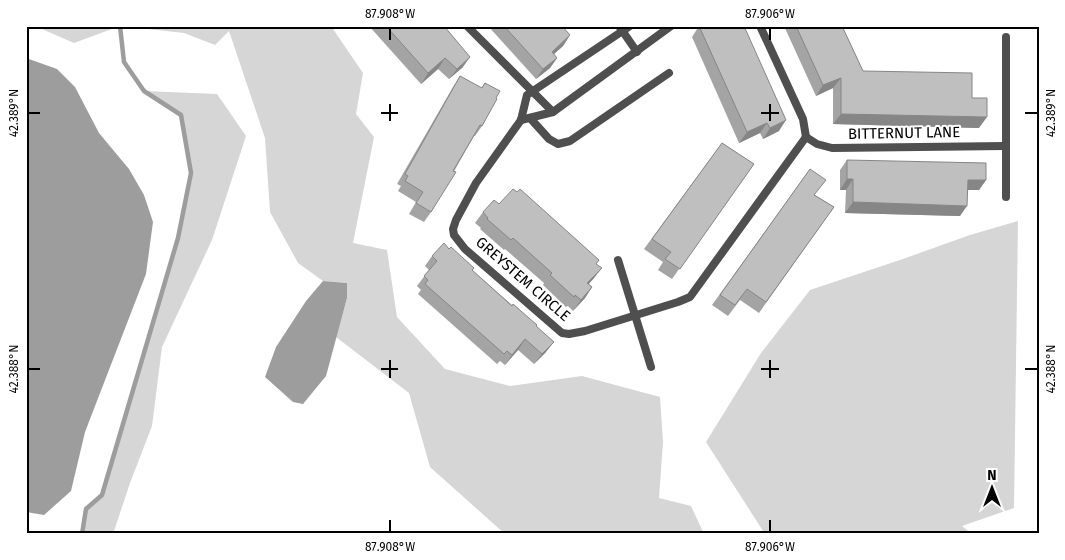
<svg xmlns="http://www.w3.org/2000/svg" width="1065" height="560" font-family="'Fira Sans',sans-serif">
<rect width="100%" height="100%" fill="#fff"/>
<g fill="#d6d6d6">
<polygon points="35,26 120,26 74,43"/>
<polygon points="120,26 331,26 363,73 356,114 374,137 353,243 387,250 397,317 445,369 510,386 582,376 660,397 663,442 659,498 691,506 704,534 505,534 430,467 409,393 336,337 347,298 347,283 323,281 298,263 270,212 265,138 229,31 215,45 184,33"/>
<polygon points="144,91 217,94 246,136 212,240 162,347 152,426 130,483 113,534 82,534 86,509 102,495 178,238 191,173 181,115"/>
<polygon points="1018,221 1014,508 962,526 972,534 765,534 706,442 761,353 810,290 900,260 970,235"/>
</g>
<g fill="#9d9d9d">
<polygon points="26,58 57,69 75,87 99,133 129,169 144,195 153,222 146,274 85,432 71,491 44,515 26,512"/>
<polygon points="323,281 347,283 347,298 326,376 303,404 293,402 265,377 276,347 306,301"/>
</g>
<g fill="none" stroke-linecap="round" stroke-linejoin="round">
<polyline stroke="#9d9d9d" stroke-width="4.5" points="82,534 86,509 102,495 178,238 191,173 181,115 144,91 124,62 120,26"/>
<g stroke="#4f4f4f" stroke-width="8">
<polyline points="467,26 553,112"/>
<polyline points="619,26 637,52"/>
<polyline points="630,26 527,95 521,120 476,183 456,220 453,229 454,235 465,249 562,333 569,334 585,331 678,302 690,297 806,137"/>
<polyline points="760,26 803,119 806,137"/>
<polyline points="530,118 549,139 558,144 570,141 669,73"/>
<polyline points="521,120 553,112 671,26"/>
<polyline points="806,137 817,144 832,148 1006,146"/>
<polyline points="1006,197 1006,37"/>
<polyline points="618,260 651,367"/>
</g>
</g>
<g fill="#a4a4a4">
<polygon points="369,26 444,26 463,67 449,79 438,69 421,84"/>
<polygon points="488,26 562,26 570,35 563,46 554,54 557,58 550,68 536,79"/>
<polygon points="699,26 779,131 763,139 760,133 739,143 692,37"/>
<polygon points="784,26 842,26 863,71 972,98 979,128 833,124 833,88 816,96"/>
<polygon points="460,76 481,88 485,83 496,98 482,126 475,136 474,136 431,212 424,222 409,214 416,202 398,191 401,186 397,184 453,87"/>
<polygon points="722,143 754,164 672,279 658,270 663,262 644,249"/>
<polygon points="847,160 986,180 979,190 967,190 960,216 845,213 846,190 840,190 840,170"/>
<polygon points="810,169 815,195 834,207 759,313 740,300 728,316 712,305"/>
<polygon points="499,204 596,264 594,278 589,284 592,287 585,298 573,311 568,306 566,307 543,285 544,283 505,249 504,250 480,229 481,228 475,223 483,212"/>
<polygon points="432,256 472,270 536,326 546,352 534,364 518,350 505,365 500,361 497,364 418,294 421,290 417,286 429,270 425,266"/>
</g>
<g fill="#868686">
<polygon points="570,35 563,46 545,62 552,52"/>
<polygon points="470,57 463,67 449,79 457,69"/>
<polygon points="445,58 438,69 421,84 428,73"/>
<polygon points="557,58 550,68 536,79 543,69"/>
<polygon points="841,78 833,88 816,96 823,85"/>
<polygon points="841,114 987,117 979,128 833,124"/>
<polygon points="786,120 779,131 763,139 770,128"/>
<polygon points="767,123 760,133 739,143 747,132"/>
<polygon points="847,179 853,179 846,190 840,190"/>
<polygon points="968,180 986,180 979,190 961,190"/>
<polygon points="853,202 967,206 960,216 845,213"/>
<polygon points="602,268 594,278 580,293 587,283"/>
<polygon points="592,287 585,298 573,311 581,300"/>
<polygon points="525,339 518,350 505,365 512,355"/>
<polygon points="554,342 546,352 534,364 542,354"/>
</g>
<g fill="#bfbfbf" stroke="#868686">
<polygon points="386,26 444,26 470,57 457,69 445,58 428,73"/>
<polygon points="504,26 562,26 570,35 552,52 557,58 543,69"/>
<polygon points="699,26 744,26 786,120 770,128 767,123 747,132"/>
<polygon points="796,26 842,26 863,71 972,73 972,98 987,98 987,117 841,114 841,78 823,85"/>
<polygon points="460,76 482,88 485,83 500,91 496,98 497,99 482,126 480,125 453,171 456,172 431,212 416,203 423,192 405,181 408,176 405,174"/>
<polygon points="722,143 754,164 680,269 665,259 671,252 652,239"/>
<polygon points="847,160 986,163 986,180 968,180 967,206 853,202 853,179 847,179"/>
<polygon points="810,169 826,180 814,195 834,207 766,302 747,289 735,305 720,295"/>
<polygon points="513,189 517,192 520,189 599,260 596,264 602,268 587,283 592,287 581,300 575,295 574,297 550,275 552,273 513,238 511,240 487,219 488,218 483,212 494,200 499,204"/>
<polygon points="444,243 449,249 451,247 474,268 472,270 512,306 513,304 537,325 536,326 554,342 542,354 525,339 512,355 507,351 504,354 425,284 428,280 424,276 437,261 432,256"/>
</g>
<path fill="none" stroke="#000" stroke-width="2" d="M390 28V40M770 28V40M390 104V121M770 104V121M28 113H40M381 113H398M761 113H779M1025 113H1038M390 360V378M770 360V378M28 369H40M381 369H398M761 369H779M1025 369H1038M390 520V532M770 520V532"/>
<g text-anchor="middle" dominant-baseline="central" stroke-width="4" stroke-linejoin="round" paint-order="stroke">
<g font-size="15" fill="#000" stroke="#fff">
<text transform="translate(904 133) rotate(-1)">BITTERNUT LANE</text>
<text transform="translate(523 279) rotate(41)">GREYSTEM CIRCLE</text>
</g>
</g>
<rect width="1065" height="560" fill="none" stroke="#ffffff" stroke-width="55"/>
<g transform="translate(992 488)" stroke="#ffffff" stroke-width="4" paint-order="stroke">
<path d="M0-4L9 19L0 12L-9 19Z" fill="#000000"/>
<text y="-8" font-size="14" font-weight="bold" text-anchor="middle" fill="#000000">N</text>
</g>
<rect x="28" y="28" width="1010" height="504" fill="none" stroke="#000" stroke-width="2"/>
<g font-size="12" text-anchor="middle" fill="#000">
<text x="390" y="18">87.908°W</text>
<text x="770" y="18">87.906°W</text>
<text transform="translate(14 113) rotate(-90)" y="4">42.389°N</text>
<text transform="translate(1051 113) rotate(-90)" y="4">42.389°N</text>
<text transform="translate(14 369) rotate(-90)" y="4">42.388°N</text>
<text transform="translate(1051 369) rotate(-90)" y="4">42.388°N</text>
<text x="390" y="551">87.908°W</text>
<text x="770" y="551">87.906°W</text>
</g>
</svg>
